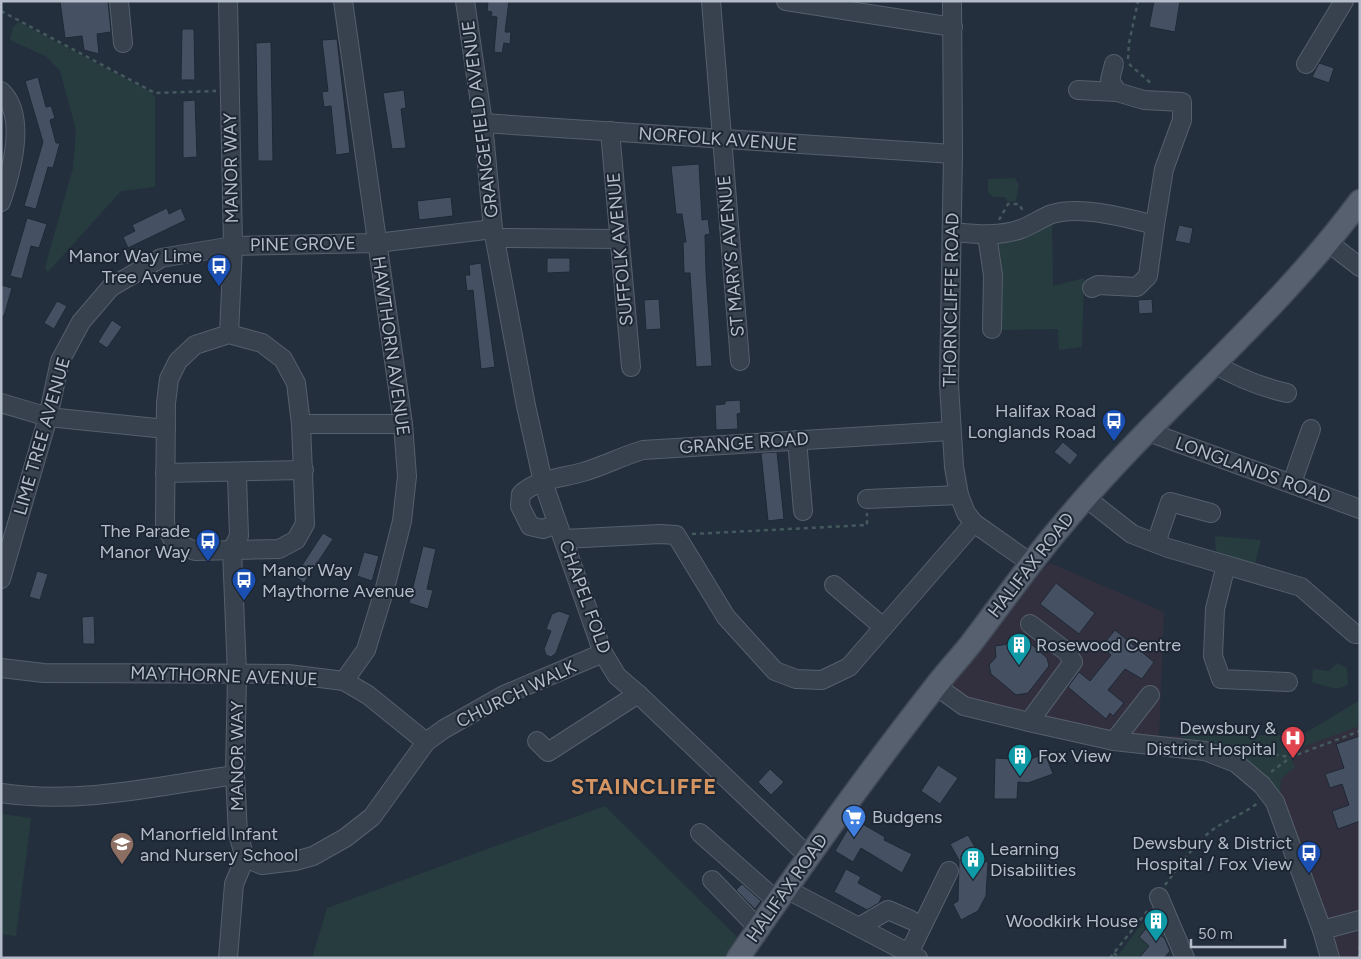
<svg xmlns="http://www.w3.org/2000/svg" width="1361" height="959" font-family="Figtree,sans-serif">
<rect width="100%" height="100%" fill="#242f3e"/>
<polygon fill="#32303f" points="1050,563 1164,612 1159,736 1302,735 1360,700 1360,958 1330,958 1284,827 1236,763 1029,722 936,686 996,607"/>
<g fill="#263c3f">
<polygon points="19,22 151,92 155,97 155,187 121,191 48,272 45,267 73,168 76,130 60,71 47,57 10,40 13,27"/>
<polygon points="1015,178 1019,185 1016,201 1008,202 1005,197 993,197 988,192 988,179"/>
<polygon points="1052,222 1053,286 1084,278 1082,347 1059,350 1058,329 998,330 993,243 997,244 1031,235"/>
<polygon points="1215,536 1261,540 1255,564 1216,555"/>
<path d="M1337 663 1347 668 1348 684C1337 693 1324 685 1312 682L1313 669 1329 671Z"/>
<path d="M1360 700V726L1288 752 1295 767 1281 779 1280 794C1250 751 1223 751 1178 736L1302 735Z"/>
<polygon points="605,806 746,946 738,958 312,958 327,908"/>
<polygon points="1,814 31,818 16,936 1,934"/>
<polygon points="1153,909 1157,910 1174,946 1149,925 1139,937 1149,946 1139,958 1116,958"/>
</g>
<g fill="#455162" stroke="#1f2835">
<polygon points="60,1 108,1 111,32 97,34 99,54 84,50 82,36 65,38"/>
<polygon points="488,1 509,1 505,32 511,32 510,44 504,43 502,53 494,52 497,17 491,16 492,12 487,11"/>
<polygon points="1154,1 1180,1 1175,32 1149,27"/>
<polygon points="182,29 194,29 195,80 181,80"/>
<polygon points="337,39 350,153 336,155 331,106 324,107 322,92 328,91 322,40"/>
<polygon points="271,42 273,161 258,161 256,43"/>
<polygon points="1319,63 1334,68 1329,83 1312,77"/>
<polygon points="38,77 46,107 51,106 55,118 50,120 56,143 60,143 53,168 48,167 36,209 24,206 43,142 25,81"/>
<polygon points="404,90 406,108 401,109 406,148 392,149 383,93"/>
<polygon points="195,100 197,157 183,158 183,101"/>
<polygon points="699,164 702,220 708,219 710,234 705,235 706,272 712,366 696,367 690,273 684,273 683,242 686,242 682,214 676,214 671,166"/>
<polygon points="451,197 453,216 419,220 417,201"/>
<polygon points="167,208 169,214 181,208 186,220 128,248 123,237 135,231 132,225"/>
<polygon points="27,218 47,224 39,248 31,246 22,279 10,276"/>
<polygon points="1179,225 1193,228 1190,244 1175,241"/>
<polygon points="547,258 570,258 570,272 547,273"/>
<polygon points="481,263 495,367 481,369 473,290 467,291 465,275 470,275 469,265"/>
<polygon points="1,285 12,288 4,316 1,316"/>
<polygon points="659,299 661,329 646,330 644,300"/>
<polygon points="1152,299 1153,313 1139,314 1138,300"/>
<polygon points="57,301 67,306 54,329 44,323"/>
<polygon points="112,320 122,327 107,348 98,342"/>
<polygon points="740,400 741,413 737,414 738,429 716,430 715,405 725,404 725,401"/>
<polygon points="1063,442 1078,455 1070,465 1054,452"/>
<polygon points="777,452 784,519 768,521 761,453"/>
<polygon points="323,533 333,539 304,583 295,576"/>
<polygon points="423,546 436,549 427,589 433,590 428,609 409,603"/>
<polygon points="364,552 379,556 372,581 357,576"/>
<polygon points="37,571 48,574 40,600 29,597"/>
<polygon points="1056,583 1095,613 1079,634 1040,604"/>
<polygon points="559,611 570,615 556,653 551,657 546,655 544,649 551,631 546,629 552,614"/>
<polygon points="94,616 95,644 83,644 82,617"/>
<polygon points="1115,630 1154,662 1142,679 1125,669 1108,690 1124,703 1113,716 1110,713 1106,719 1068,687 1079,672 1090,681 1111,655 1101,647"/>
<polygon points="1022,636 1047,658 1049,666 1028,693 1016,695 991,674 989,665 996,657 995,646 1008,644 1012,637"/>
<polygon points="1360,736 1360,821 1338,829 1332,811 1349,805 1342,784 1330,788 1325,774 1344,768 1336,744"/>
<polygon points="1045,753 1053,774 1028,783 1018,782 1017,799 994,799 995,758 1029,760"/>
<polygon points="938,765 958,778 940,804 921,791"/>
<polygon points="770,769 784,782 771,795 758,782"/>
<polygon points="854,819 885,837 884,840 912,854 902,873 861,848 853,862 835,851"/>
<polygon points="968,835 983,861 988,862 986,896 978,911 961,920 953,904 958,901 959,860 950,844"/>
<polygon points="846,869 861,877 858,883 882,896 879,903 867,910 834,892"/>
<polygon points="742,884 761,901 755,909 736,890"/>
<polygon points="1149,925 1165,939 1170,951 1164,958 1139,958 1149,946 1139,937"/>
</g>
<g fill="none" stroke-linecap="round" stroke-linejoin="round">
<defs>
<g id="minor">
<polyline points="119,1 123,43"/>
<polyline points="228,1 233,246 229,334"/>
<polyline points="343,1 403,424 407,476 402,521 385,588 366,650 344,681"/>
<polyline points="465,1 483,123 493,229 526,406 543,482 603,653 617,676 638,694 808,856"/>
<polyline points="711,1 740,361"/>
<polyline points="786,1 953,27"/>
<polyline points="952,1 953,154 949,384 954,467 959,495 966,513 974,523 1032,564"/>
<polyline points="1114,64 1110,80 1117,92 1144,100 1182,102 1182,120 1164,169 1155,225"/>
<polyline points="1306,64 1344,1"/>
<polyline points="1078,90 1117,92"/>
<path d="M1 91C28 116 11 173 1 202"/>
<polyline points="483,123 953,154"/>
<polyline points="610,131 631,367"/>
<path d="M952 232C974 234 999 237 1021 229 1032 225 1041 218 1052 214 1082 205 1126 218 1155 225L1148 276 1137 287 1098 285 1092 288"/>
<polyline points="987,235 993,275 992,329"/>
<polyline points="495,238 618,239"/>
<polyline points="1329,243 1360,267"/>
<polygon points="229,334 262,343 283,359 296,383 301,424 305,524 296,540 279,549 195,551 174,542 165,525 166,403 169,379 178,361 195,345"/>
<path d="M1213 363C1236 377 1261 387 1287 393"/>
<polyline points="1,403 48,417 166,429"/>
<polyline points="301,424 403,424"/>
<polyline points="1146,431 1360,509"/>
<polyline points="797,440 803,511"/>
<polyline points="165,473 304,470"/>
<polyline points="1292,483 1311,429"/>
<polyline points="1086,498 1132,534 1168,548 1301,587 1355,634 1360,634"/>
<polyline points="867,499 959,495"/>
<path d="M557 524 543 529 530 526 520 506 521 494C537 479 562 478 583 472 604 466 622 456 643 450L950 431"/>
<polyline points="564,539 660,534 676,535 726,617 775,671 796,679 822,680 849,667 974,523"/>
<polyline points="1156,543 1170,502 1211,513"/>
<polyline points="1226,565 1215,609 1213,656 1221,679 1288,682"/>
<polyline points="1,579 48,417 60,361 81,322 111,287 161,258 233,246 377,243 493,229"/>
<polyline points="834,585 883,627"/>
<polyline points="1,668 44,673 288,674 344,681 368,695 426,742"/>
<polyline points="936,686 964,706 1029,722 1114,741 1205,751 1236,763 1262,785 1275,802 1322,930 1330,958"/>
<polyline points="1029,722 1073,662 1067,652 1030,624"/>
<polyline points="537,741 548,752 638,694"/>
<polyline points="1114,741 1150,695"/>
<path d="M1 793C79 805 159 786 235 775"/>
<polyline points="700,833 777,901"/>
<polyline points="245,858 262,865 295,861 313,856 345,838 372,817 426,742 444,729 504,695 603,653"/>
<polyline points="712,880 758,928"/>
<polyline points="786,889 918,958"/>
<polyline points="1159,897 1185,958"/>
<polyline points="859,927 888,910 911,920"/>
<polyline points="1322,930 1360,920"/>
<polyline points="909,953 949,871"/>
<polyline points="228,958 234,884 245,858 238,834 235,775 237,674 232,550 239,536 237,476"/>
</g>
<path id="major" d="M738 958C801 866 866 775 935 687 947 671 961 657 973 641 1003 602 1031 561 1063 524 1156 411 1273 319 1360 201"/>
</defs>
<use href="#minor" stroke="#565f6c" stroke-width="20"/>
<use href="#major" stroke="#414a57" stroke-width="25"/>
<g stroke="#44595c" stroke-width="2.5" stroke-dasharray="4 4" stroke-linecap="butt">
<polyline points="1,11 155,93 216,91"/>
<polyline points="1128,59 1129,43 1138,1"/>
<polyline points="1129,64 1153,85"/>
<polyline points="999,220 1008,204 1019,204 1024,213"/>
<polyline points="692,534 867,525 867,513"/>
<polyline points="1243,749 1289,757"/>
<polyline points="1271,772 1291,757 1360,731"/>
<path d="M1165 885C1180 866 1195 842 1215 828 1229 819 1245 813 1259 802"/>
<polyline points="1114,953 1119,958"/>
<polyline points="1110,958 1148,910"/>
<polyline points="1359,958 1360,944"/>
</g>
<use href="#minor" stroke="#38414e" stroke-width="18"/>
<use href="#major" stroke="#56606e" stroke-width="22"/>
</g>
<defs>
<symbol id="bus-pin" viewBox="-11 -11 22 30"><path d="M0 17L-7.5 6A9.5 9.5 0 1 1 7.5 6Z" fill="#1a4fb4" stroke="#1d2633"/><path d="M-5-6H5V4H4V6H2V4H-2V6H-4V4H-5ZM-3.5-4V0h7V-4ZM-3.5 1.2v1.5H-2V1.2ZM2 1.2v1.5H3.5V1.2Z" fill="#fff"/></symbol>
<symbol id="building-pin" viewBox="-11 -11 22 30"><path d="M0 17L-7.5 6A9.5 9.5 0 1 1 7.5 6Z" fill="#0f9aa8" stroke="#1d2633"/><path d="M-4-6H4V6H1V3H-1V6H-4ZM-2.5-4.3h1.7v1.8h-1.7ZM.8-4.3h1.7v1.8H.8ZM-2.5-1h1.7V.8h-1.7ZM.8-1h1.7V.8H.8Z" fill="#fff"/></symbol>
<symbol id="hospital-pin" viewBox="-11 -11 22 30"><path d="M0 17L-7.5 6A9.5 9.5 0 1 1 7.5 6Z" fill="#e0444e" stroke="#1d2633"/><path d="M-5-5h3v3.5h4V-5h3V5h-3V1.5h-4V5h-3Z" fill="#fff"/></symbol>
<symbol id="supermarket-pin" viewBox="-11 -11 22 30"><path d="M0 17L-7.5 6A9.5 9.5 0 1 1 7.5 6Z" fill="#3f7fe0" stroke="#1d2633"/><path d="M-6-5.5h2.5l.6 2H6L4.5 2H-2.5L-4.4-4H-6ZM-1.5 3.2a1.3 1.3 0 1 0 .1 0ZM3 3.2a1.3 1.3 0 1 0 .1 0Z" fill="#fff"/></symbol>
<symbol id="school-pin" viewBox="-11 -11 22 30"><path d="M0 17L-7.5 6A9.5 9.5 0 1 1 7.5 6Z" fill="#8d6e63" stroke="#1d2633"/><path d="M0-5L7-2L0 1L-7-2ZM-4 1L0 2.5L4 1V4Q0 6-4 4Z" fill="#fff"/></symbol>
</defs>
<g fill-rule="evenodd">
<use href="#bus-pin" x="205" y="252" width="28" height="38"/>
<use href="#bus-pin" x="1100" y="407" width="28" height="38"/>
<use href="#bus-pin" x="194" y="527" width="28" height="38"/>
<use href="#bus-pin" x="230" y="566" width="28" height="38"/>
<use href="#building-pin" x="1005" y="631" width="28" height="38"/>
<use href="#hospital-pin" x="1279" y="724" width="28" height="38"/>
<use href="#building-pin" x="1006" y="742" width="28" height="38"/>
<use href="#supermarket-pin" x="840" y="803" width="28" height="38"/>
<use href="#school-pin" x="108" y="830" width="28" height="38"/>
<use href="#bus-pin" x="1295" y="839" width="28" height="38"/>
<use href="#building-pin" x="959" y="845" width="28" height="38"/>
<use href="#building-pin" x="1142" y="907" width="28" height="38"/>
</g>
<g text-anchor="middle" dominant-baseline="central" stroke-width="4" stroke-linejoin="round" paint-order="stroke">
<g font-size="18" fill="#b4bcc9" stroke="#1d2633">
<text transform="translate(480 119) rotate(-97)">GRANGEFIELD AVENUE</text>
<text transform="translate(718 139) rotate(4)">NORFOLK AVENUE</text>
<text transform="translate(231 168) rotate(-91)">MANOR WAY</text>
<text transform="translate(303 244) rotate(-1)">PINE GROVE</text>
<text transform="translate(620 249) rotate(-95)">SUFFOLK AVENUE</text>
<text transform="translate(731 256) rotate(-95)">ST MARYS AVENUE</text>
<text transform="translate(951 300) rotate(-89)">THORNCLIFFE ROAD</text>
<text transform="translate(391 346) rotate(82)">HAWTHORN AVENUE</text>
<text transform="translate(42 436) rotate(-74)">LIME TREE AVENUE</text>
<text transform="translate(744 443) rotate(-4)">GRANGE ROAD</text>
<text transform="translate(1253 470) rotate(20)">LONGLANDS ROAD</text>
<text transform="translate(1031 565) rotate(-52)">HALIFAX ROAD</text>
<text transform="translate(585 597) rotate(70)">CHAPEL FOLD</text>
<text transform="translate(224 676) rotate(2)">MAYTHORNE AVENUE</text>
<text transform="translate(516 694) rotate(-26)">CHURCH WALK</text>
<text transform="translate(237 756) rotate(-90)">MANOR WAY</text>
<text transform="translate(787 888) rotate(-55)">HALIFAX ROAD</text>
</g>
<g font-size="18" fill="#b4bcc9" stroke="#1d2633" text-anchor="end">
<text x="202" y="256">Manor Way Lime<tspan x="202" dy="21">Tree Avenue</tspan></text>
<text x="1096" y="411">Halifax Road<tspan x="1096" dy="21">Longlands Road</tspan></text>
<text x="190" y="531">The Parade<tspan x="190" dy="21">Manor Way</tspan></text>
<text x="262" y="570" text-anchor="start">Manor Way<tspan x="262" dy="21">Maythorne Avenue</tspan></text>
<text x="1036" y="645" text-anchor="start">Rosewood Centre</text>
<text x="1276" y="728">Dewsbury &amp;<tspan x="1276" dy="21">District Hospital</tspan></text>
<text x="1038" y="756" text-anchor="start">Fox View</text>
<text x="872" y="817" text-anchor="start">Budgens</text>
<text x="140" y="834" text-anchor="start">Manorfield Infant<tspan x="140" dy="21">and Nursery School</tspan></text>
<text x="1292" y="843">Dewsbury &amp; District<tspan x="1292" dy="21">Hospital / Fox View</tspan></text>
<text x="990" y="849" text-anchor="start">Learning<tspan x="990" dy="21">Disabilities</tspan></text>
<text x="1138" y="921">Woodkirk House</text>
</g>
<g font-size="22" font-weight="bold" letter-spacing="1" fill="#d59563" stroke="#1d2633">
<text x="644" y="786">STAINCLIFFE</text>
</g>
</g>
<rect width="1361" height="959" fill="none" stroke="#b4bcc9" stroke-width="5"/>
<path d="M1191 939v8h94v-8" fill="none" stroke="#b4bcc9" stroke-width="2.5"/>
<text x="1198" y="939" font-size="15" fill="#b4bcc9" stroke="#1d2633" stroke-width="4" paint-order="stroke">50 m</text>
</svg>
